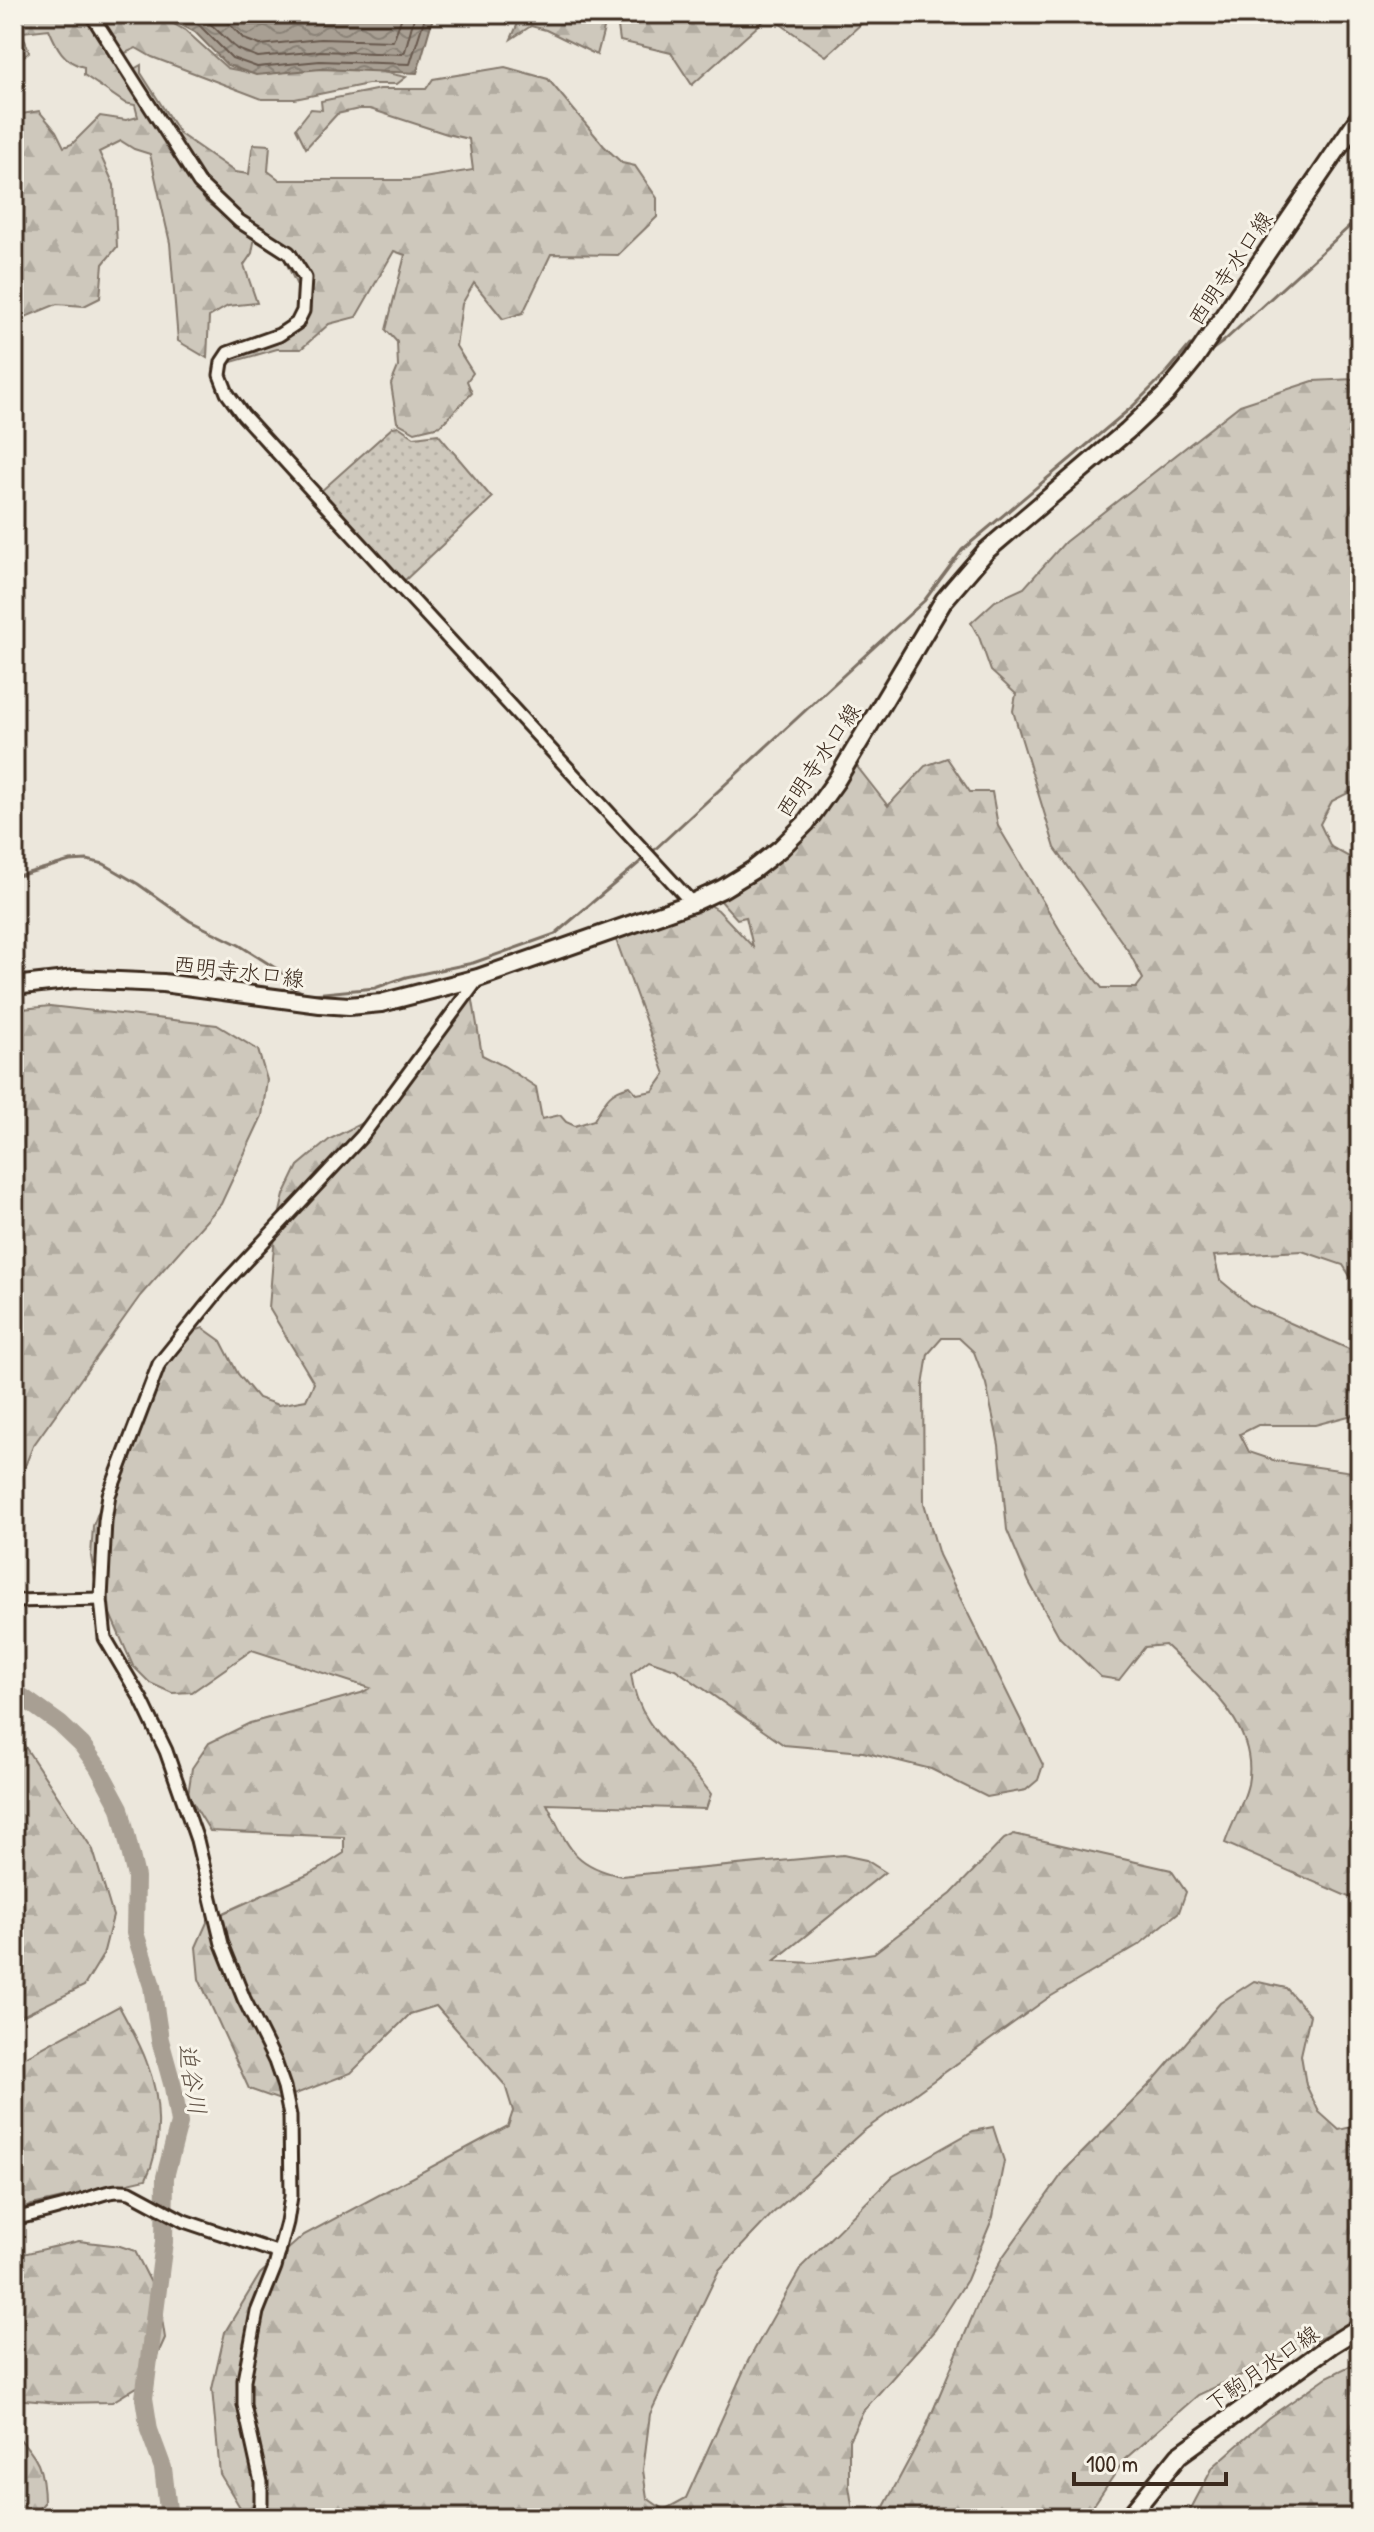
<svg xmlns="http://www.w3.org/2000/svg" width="1374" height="2532" font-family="'Patrick Hand','Klee One',sans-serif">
<defs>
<pattern id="grass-dots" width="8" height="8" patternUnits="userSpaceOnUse" patternTransform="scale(2)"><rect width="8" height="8" fill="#cec8bc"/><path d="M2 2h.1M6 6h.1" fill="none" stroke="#b2aca1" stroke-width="1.8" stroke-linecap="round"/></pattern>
<pattern id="forest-firs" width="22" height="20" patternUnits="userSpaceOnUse" patternTransform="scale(2)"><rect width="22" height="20" fill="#cec8bc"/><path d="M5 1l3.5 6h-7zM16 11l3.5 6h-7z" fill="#b2aca1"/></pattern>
<pattern id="water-waves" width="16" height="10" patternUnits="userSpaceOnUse" patternTransform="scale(2)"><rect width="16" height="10" fill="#a89f93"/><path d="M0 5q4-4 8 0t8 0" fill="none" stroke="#8a8277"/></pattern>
</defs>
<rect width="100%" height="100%" fill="#ece7dc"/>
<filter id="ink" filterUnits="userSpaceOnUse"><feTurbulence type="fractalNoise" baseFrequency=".0125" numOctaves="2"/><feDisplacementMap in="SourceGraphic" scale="16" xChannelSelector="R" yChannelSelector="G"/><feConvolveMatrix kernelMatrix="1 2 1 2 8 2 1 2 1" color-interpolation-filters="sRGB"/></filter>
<g filter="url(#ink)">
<polygon fill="url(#grass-dots)" stroke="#84796d" stroke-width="2" points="398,426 414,437 438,434 492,498 402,583 320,492 393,427"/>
<g fill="url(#forest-firs)" stroke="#84796d" stroke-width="2">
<path d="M14 14H88L98 30 107 17 102 14H156L185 30 227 68 257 74 345 64 406 77 397 84H368L295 99H262L152 57 136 48 123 54 170 150 174 139 132 70 141 65V73L180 134 235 172 249 174 252 149 254 144 270 145 268 171 280 180H411L473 170 469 139 447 134 370 109H359L337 114 306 148 296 128 311 109 322 110 321 101 380 89H426L433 79 505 67 548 79 604 146 622 163 635 166 657 198V217L618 255 551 254 523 313 503 319 474 283 462 304 456 346 473 373 467 381 472 393 440 426 415 432 397 422 391 384 398 367 397 342 386 330 405 255 394 251 356 317 329 324 301 349H277L228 363 230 358 304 322 300 292 274 237 257 230 219 195 200 192 206 202 255 237 252 253 244 265 257 303 228 306 209 317 207 358 178 341 170 243 150 154 134 149 121 141 99 152 114 185 117 247 103 264 100 298 84 306 57 304 23 318 14 315V111L22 114 39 111 56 131 64 147 72 144 100 116 126 120 138 117 135 105 125 103 84 75V67C64 63 56 46 49 29L22 32 29 52 14 64Z"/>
<polygon points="522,14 872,14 826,56 769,16 692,85 671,53 620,41 617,19 605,25 597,55 546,30 531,26 511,39"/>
<path d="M1354 379 1360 382V787L1332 801 1320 824 1331 847 1360 863V1292L1343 1265 1302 1251 1214 1256 1220 1280 1250 1305 1360 1354V1413L1315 1425H1258L1240 1434 1249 1452 1276 1461 1360 1473V1902L1225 1843C1231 1825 1244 1803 1248 1784 1259 1725 1204 1682 1165 1645L1145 1647 1119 1680 1101 1677 1060 1638 1029 1582 1007 1530 999 1445 986 1384 974 1352 959 1338H942L928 1354 923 1386 924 1503 939 1555 1043 1765 1038 1780 1026 1790 987 1797 931 1769 863 1752 784 1745 675 1669 649 1660 631 1674C638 1730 681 1752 711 1794L706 1809 547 1804C568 1845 571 1865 621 1876L843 1855 866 1860 885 1872 774 1961 812 1963 874 1953 951 1894 1004 1839 1014 1834 1171 1870 1186 1892 1179 1912 1140 1944 1048 1998 862 2132 771 2215 719 2270 650 2414 643 2470 647 2498 664 2510 686 2498 748 2361 802 2266 893 2176 973 2131 993 2127 1004 2161 993 2217 967 2280 935 2330 863 2411 849 2440V2486L854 2518H268L241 2509 220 2474 212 2389 225 2332 260 2274 304 2235 508 2126 513 2111 505 2085 436 2006 410 2014 351 2073 280 2100 249 2089 199 1979 196 1947 208 1920 318 1870 344 1853V1837L210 1831 188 1795 192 1768 209 1743 250 1723 361 1693 370 1688 252 1650 192 1692 172 1693 150 1683 133 1666 95 1580 91 1556 93 1526 121 1452 177 1337 203 1328 221 1341 238 1374 258 1398 278 1405 306 1400 314 1383 269 1308 275 1233 284 1195 298 1166 330 1139 380 1114 472 995 482 1055 504 1066 536 1087 542 1119 560 1115 566 1122 575 1126 594 1120C605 1101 608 1091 630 1086L637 1094 653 1091 665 1074 615 937 707 903 718 910 753 947 746 917 737 919 720 900 721 896 822 812 855 764 888 806 925 766 947 758 970 792H992L998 826 1073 952 1102 988H1136L1143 979 1129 952 1055 848 1013 711 1016 694 991 671 979 637 971 623 995 601 1024 588 1065 542 1240 405 1313 381Z"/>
<polygon points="50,1006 217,1025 258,1050 267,1080 262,1116 221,1204 140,1296 33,1446 14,1494 14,1010"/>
<polygon points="14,1730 93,1850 113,1916 103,1955 84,1986 14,2020"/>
<polygon points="1254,1981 1286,1988 1310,2015 1301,2055 1306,2085 1319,2112 1339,2130 1360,2125 1360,2320 1198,2395 1125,2459 1085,2518 878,2518 924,2432 981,2296 1002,2258 1065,2170 1152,2082 1220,2003"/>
<path d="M119 2006C129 2025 140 2043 147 2063 161 2099 163 2144 146 2179L32 2205 14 2212V2063Z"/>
<polygon points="79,2241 120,2246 135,2251 159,2299 165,2338 145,2382 112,2402 58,2403 14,2399 14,2256"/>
<polygon points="1360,2361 1360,2518 1186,2518 1213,2467 1268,2418 1327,2377"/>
<path d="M14 2433C38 2457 44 2469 44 2503L30 2518H14Z"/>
</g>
<polygon fill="url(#water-waves)" stroke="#7c7064" stroke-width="2" points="160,14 434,14 417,73 321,69 256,75 227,65 195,32"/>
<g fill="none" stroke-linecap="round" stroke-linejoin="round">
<g stroke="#67594d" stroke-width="2">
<polyline points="178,14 199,25 232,58 257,67 320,61 410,64 426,14"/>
<polyline points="200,14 237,49 258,57 320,51 402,54 405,51 415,14"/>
<polyline points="220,14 244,39 260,45 320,39 393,41 403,14"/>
</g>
<g stroke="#7c7064" stroke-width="3">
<polyline points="1208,348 1213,349 1224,341 1360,217"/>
<polyline points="652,852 924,601 962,550 1132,407 1168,371 1190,345 1197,345"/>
<polyline points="14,877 70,861 87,860 104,864 138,884 190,921 239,945 280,971 286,976 292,987 304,993 314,994 375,988 406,977 473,963 555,934 646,857"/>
</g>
<polyline stroke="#a89f93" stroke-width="18" points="14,1691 60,1724 82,1745 98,1767 120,1808 136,1877 135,1933 152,1986 160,2040 173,2087 179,2123 165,2177 164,2242 144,2398 149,2430 163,2468 169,2518"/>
<defs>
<g id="minor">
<polyline points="91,14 199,183 239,221 289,253 305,278 303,311 297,323 279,335 228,353 222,362 220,375 227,393 243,415 315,494 692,903"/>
<polyline points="14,1601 101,1599"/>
<path d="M14 2219C34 2214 55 2209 75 2203 94 2198 109 2188 130 2192L184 2221 279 2253"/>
<polyline points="258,2518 261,2503 261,2482 244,2405 244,2380 257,2312 275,2267 287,2222 291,2196 290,2116 284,2087 275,2061 244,1999 222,1944 197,1840 166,1751 141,1699 105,1638 101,1599 105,1521 109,1495 159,1364 223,1285 362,1136 478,979"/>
</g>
<g id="secondary">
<polyline points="14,986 75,979 163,983 320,1004 349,1006 381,1003 478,978 692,903 722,889 753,870 781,848 806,823 836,781 944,600 986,551 1127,431 1166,394 1193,361 1360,116"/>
<polyline points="1128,2518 1179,2455 1331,2345 1360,2327"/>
</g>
</defs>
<use href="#minor" stroke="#3b2a1e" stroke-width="17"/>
<use href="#secondary" stroke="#3b2a1e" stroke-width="22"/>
<use href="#minor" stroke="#f7f3e8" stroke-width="11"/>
<use href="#secondary" stroke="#f7f3e8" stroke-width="16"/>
</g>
</g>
<g text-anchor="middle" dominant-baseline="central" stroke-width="6" stroke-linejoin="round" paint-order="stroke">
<g font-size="22" fill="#3b2a1e" stroke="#f7f3e8">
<text transform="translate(1230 268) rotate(-56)">西明寺水口線</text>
<text transform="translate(818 760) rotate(-56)">西明寺水口線</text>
<text transform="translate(239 971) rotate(7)">西明寺水口線</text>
<text transform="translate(1262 2368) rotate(-35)">下駒月水口線</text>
</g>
<g font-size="24" font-style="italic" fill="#615347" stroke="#f7f3e8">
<text transform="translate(193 2079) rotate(81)">迫谷川</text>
</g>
</g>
<rect width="1374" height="2532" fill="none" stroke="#f7f3e8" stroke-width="48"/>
<rect x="24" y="24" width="1326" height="2484" fill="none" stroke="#3b2a1e" stroke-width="3" filter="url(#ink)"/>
<path d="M1074 2472v12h152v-12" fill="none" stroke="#3b2a1e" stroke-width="4"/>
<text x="1086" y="2472" font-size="24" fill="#3b2a1e" stroke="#f7f3e8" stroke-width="6" paint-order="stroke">100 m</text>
</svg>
